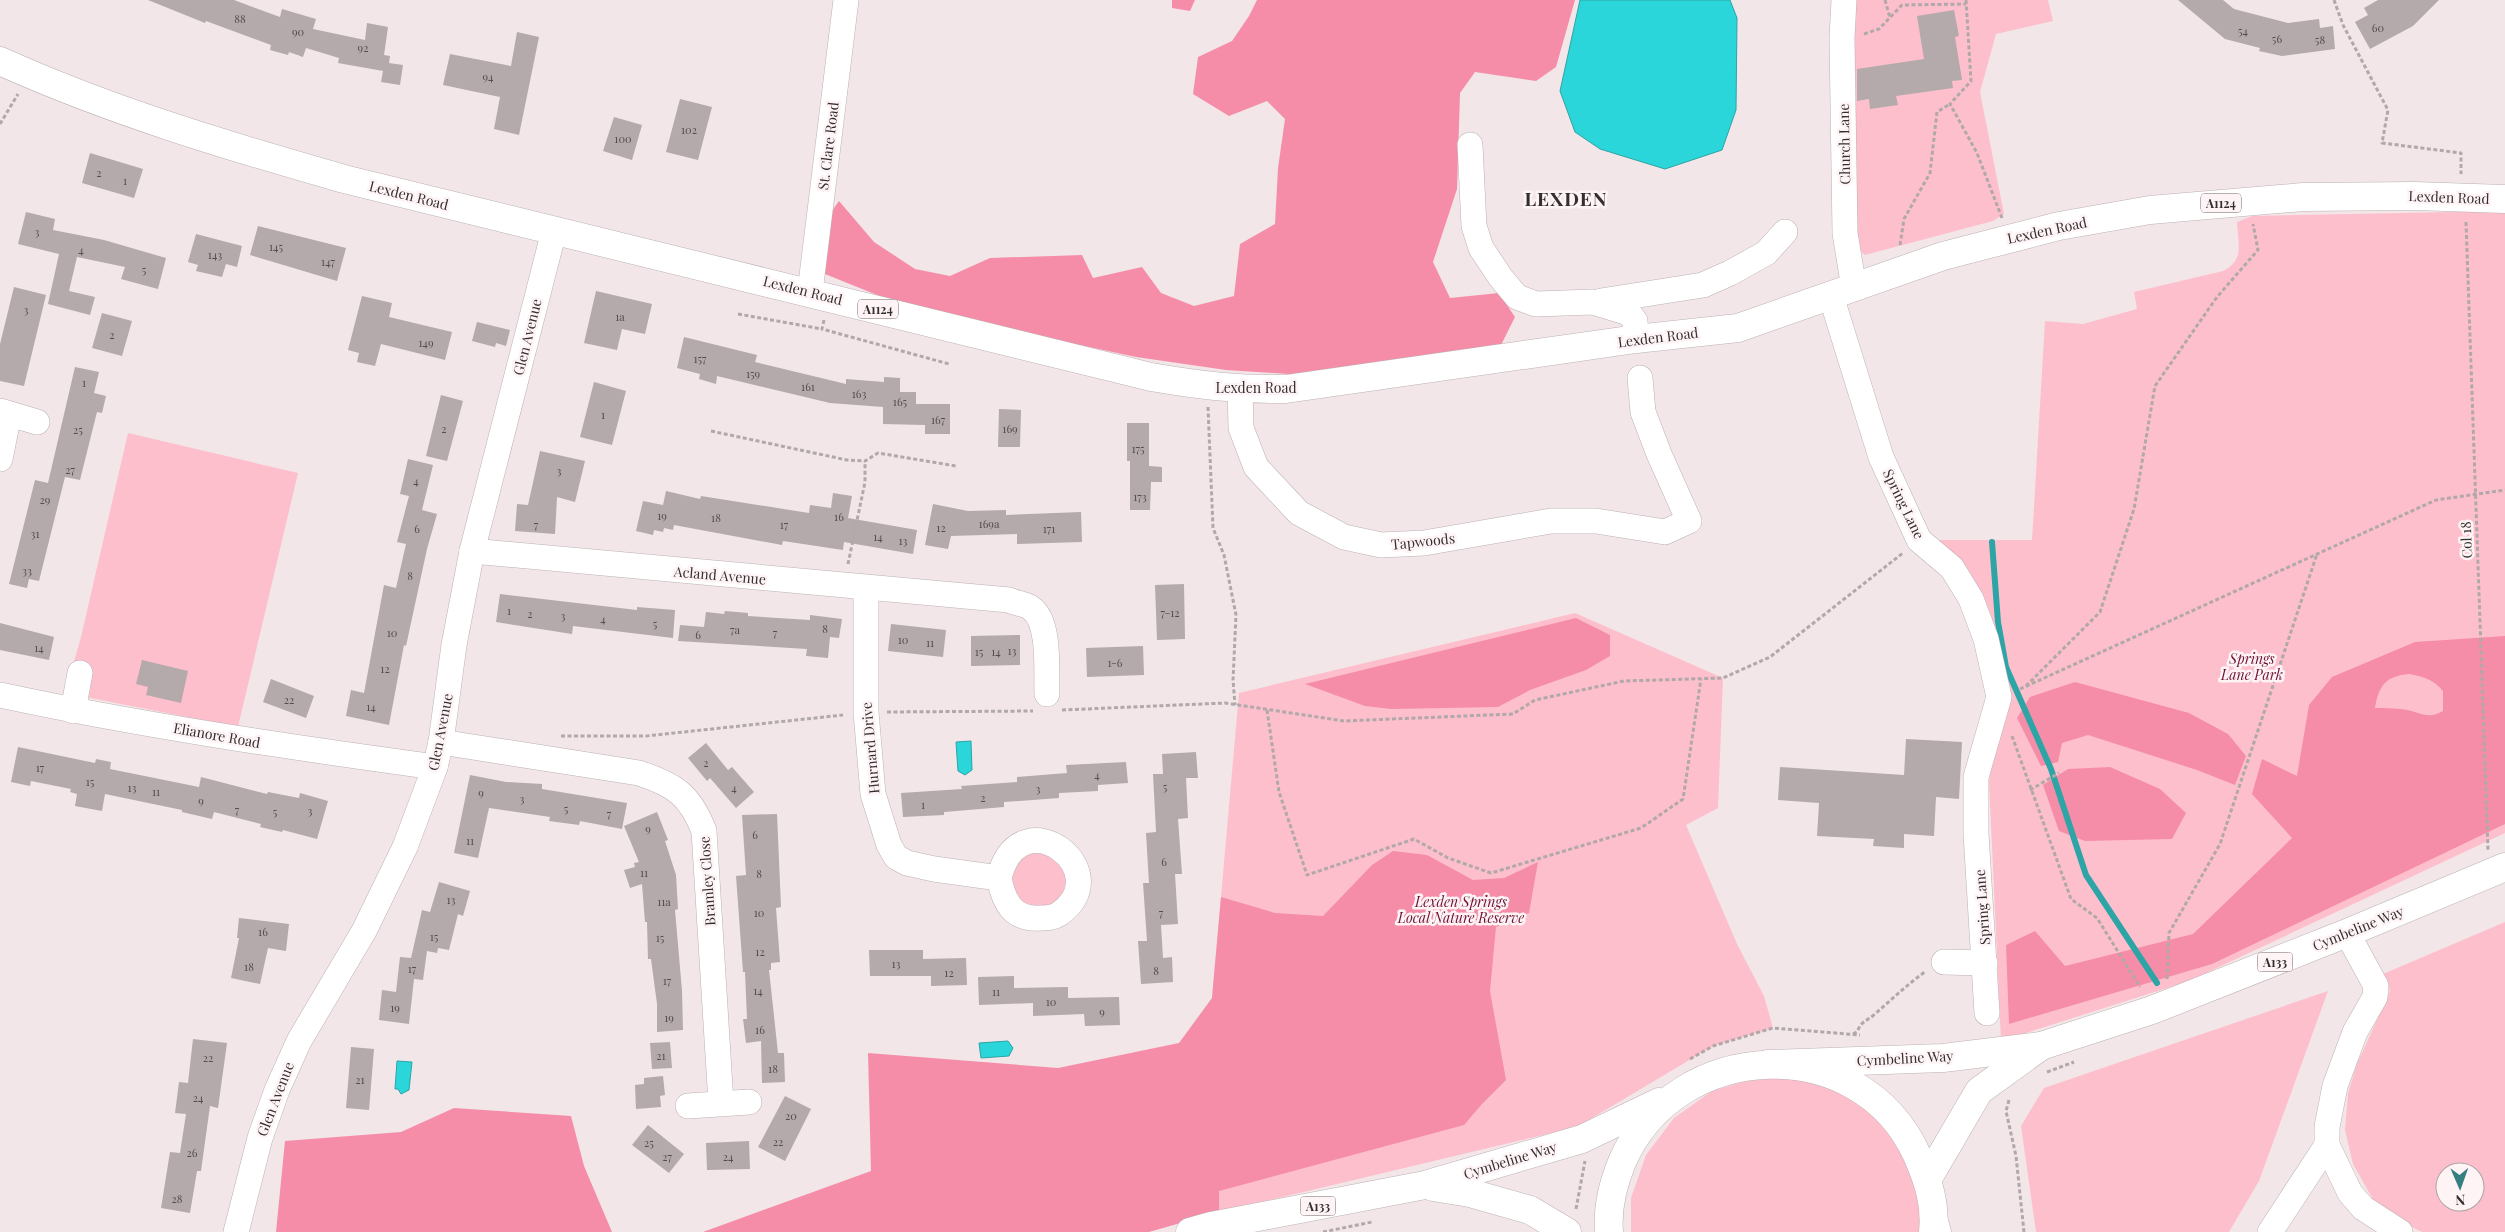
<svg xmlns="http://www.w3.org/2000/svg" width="2505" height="1232" font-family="'Playfair Display',serif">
<rect width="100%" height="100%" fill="#f2e6e8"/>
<g fill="#febfcd" fill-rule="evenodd">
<polygon points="1850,0 2048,0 2053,21 1996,34 1980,92 2004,214 1993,221 1865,255 1858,249"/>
<path d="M2505 211V833L2189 981 2001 1041 1989 782 1999 706 1971 599 1919 540H2032L2045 321 2083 324 2137 309 2134 292 2223 271C2245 260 2238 244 2237 222L2252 216Z"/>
<polygon points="128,433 298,473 238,727 65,693 81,637"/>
<polygon points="1575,613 1723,678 1718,808 1686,825 1737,944 1764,996 1773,1028 1713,1046 1577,1127 1219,1212 1212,998 1239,693"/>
<polygon points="1036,847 1069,868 1060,906 1019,908 1008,867"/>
<path d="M2505 922V1232H2422L2410 1226 2375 1203 2353 1164 2345 1130 2348 1093 2357 1064 2390 991 2383 974ZM2445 1172H2475V1202H2445Z"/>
<polygon points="2328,991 2259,1181 2229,1232 2036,1232 2021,1126 2044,1088"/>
<polygon points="1756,1078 1807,1080 1854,1099 1892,1133 1916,1178 1922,1232 1631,1232 1631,1198 1646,1155 1674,1118 1712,1091"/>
</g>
<g fill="#f58da8" fill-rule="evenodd">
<polygon points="1172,0 1195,0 1190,11 1172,8"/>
<polygon points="1257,0 1575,0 1556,67 1536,81 1475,72 1460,93 1457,189 1433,262 1450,298 1499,293 1515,317 1501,345 1319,376 1226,370 1136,357 1019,332 882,297 820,272 822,225 839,201 874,242 915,269 950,276 990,258 1082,255 1093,278 1142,267 1161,293 1194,306 1234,296 1240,244 1275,224 1278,168 1285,119 1267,101 1229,116 1193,94 1198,57 1232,41 1249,16"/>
<polygon points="1576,618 1610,635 1610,656 1586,670 1530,690 1498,707 1391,709 1365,706 1305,684"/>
<path d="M2505 636V824L2212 964 2009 1024 2006 945 2035 931 2065 966 2193 934 2292 838 2252 794 2262 759 2297 776 2309 705 2332 677 2415 642ZM2409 674C2424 677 2433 679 2443 691V711C2426 721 2418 710 2400 709 2392 708 2384 708 2375 708 2379 685 2386 676 2409 674Z"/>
<polygon points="2075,682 2189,713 2228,734 2246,756 2235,785 2197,770 2088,735 2062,743 2058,762 2041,766 2017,718 2030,697"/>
<polygon points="2110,767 2160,789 2186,813 2172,839 2085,841 2059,831 2043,785 2068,769"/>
<polygon points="1393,851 1427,855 1473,880 1504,878 1538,862 1529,913 1496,927 1490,991 1506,1080 1482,1104 1464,1125 1219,1191 1219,1212 1149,1232 703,1232 871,1171 868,1053 1058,1068 1179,1043 1212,998 1221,897 1275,913 1323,916 1372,865"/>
<polygon points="454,1108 571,1116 584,1166 612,1232 276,1232 285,1141 401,1132"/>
</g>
<g fill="#2ad6d9" stroke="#2da4a6">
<polygon points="1580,0 1730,0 1737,18 1736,110 1722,150 1665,169 1600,149 1575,132 1560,91"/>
<polygon points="971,741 972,770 965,775 958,771 956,742"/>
<polygon points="1008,1041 1013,1048 1009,1056 981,1058 979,1043"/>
<polygon points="397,1061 412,1062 409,1090 401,1094 398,1089 395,1089"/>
</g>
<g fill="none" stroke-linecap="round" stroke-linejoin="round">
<polyline stroke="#2da4a6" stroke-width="6" points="1992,542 1998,622 2006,667 2051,769 2086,875 2157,983"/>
</g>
<g fill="#b4a9ab">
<polygon points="148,0 234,0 280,17 282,9 316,19 313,29 365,40 367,23 388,27 384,55 390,56 389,63 403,65 400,85 381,82 383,71 338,63 339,58 306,48 303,57 289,52 288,55 270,50 271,45 206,21 205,23"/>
<polygon points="2178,0 2223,0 2234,9 2288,23 2319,19 2320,28 2333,26 2335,49 2282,56 2259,51 2260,48 2225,39"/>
<polygon points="2378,0 2439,0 2413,26 2370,49 2355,22 2368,15 2364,8"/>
<polygon points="1954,10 1959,36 1955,37 1962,80 1952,81 1953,88 1896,96 1898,105 1870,109 1869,99 1857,101 1857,69 1924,59 1917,16"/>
<polygon points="517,32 539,37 519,135 494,129 500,97 443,85 450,54 511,66"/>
<polygon points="680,99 712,107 698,160 666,152"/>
<polygon points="614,117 642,125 632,160 603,151"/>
<polygon points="90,153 143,169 134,198 82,183"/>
<polygon points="26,212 55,219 53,230 104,240 166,258 158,289 121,279 125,267 77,257 69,291 95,297 90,315 48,304 59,254 18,244"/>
<polygon points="258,226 346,248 337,281 250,255"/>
<polygon points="196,234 242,246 237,267 226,264 222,277 196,271 198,265 188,262"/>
<polygon points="14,287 46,295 24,386 0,381 0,344"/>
<polygon points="596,291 652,304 645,334 622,329 617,350 584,343"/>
<polygon points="362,296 392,303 389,317 452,332 445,360 381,344 375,366 357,362 359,353 348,350"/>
<polygon points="102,313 132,321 122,356 92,348"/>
<polygon points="477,322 510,330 506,346 496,343 495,347 472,341"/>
<polygon points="684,337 757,355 755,362 846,384 846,379 884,382 884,377 900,378 900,392 916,392 916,404 950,404 950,434 925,434 925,425 883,424 883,407 830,403 717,376 716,384 699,379 700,374 677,368"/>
<polygon points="75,367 99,372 94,393 106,396 102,413 97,412 80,480 65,477 39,581 29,579 27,588 9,584 35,480 48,483"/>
<polygon points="594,382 626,391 612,445 580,437"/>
<polygon points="441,395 463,401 447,461 426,456"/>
<polygon points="999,409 1021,410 1020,447 998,447"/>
<polygon points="1127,423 1149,423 1149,466 1162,467 1162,482 1151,482 1150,510 1130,510 1130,461 1127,461"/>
<polygon points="540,451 585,461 575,502 557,497 555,534 515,531 517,504 528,505"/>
<polygon points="408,459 433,465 422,510 437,514 427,549 406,646 404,645 389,725 346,716 351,690 364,693 384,585 396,588 406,544 397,542 409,496 400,494"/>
<polygon points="666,491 700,499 701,496 809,513 810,505 831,508 833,493 852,496 848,518 917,530 913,554 844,542 843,550 783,541 782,545 674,525 673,530 664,528 663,532 654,530 653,535 636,531 643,501 663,505"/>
<polygon points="933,504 968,511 1006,510 1006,515 1081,512 1082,542 1017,544 1017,534 951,536 948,549 925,545"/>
<polygon points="1184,584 1185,639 1157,640 1155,585"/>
<polygon points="500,594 637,610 637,607 675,610 673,638 573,626 572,634 496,622"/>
<polygon points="725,611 748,613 748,616 810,620 810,615 842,619 839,638 830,637 828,658 806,656 807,649 678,641 680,625 704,627 706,612 724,614"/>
<polygon points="0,623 54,637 49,660 0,650"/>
<polygon points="891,624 946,630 943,657 888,651"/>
<polygon points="1020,635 1020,665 971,666 971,636"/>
<polygon points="1143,646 1144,675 1087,677 1086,648"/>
<polygon points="142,660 188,671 181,703 146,695 148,687 136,684"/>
<polygon points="271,679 314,696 306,718 263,702"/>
<polygon points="1906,739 1962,742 1959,799 1936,797 1934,836 1904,834 1904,848 1873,846 1874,839 1817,836 1819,803 1778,800 1780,767 1904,775"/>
<polygon points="706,743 728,770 732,767 754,792 736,808 710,778 707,781 688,758"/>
<polygon points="18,747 95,763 96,759 111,762 110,769 199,787 201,777 267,794 268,792 299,798 300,793 328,801 317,839 283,830 282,832 260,827 261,824 214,812 212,819 182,812 182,810 105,794 102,811 75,806 77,794 70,792 71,789 31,781 30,786 11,782"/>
<polygon points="1196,752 1198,778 1186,778 1188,818 1178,819 1182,874 1175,874 1178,924 1161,925 1163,958 1172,957 1173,982 1141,984 1138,941 1147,941 1143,883 1149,883 1146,833 1156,832 1153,774 1163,774 1162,754"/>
<polygon points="1126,762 1128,783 1098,785 1098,791 1059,793 1059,798 1004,802 1004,807 944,812 944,815 903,817 901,793 962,789 961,786 1017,782 1017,777 1067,773 1066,765"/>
<polygon points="470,775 506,782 542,784 542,789 627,803 622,829 580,821 579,825 549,821 550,817 489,808 478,858 454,853"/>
<polygon points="657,812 668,840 665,841 676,875 678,909 675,910 682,991 683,1030 657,1032 657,1004 651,959 648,959 647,922 645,922 642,884 630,888 624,870 635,867 634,863 639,862 624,826"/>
<polygon points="777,814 781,907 776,908 780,962 771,963 771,970 769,970 778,1053 784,1053 785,1082 762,1083 761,1041 746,1043 743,1019 747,1019 745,972 743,972 736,876 746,875 742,815"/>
<polygon points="439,882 470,891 463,916 458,914 449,950 438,948 437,953 427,951 423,980 414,979 409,1024 379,1020 382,990 396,992 400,957 411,958 422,910 430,912"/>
<polygon points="239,918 289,924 286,951 268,948 260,984 231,978 239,938 237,938"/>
<polygon points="869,950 923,950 923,959 966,958 967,985 931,986 931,976 870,976"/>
<polygon points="1014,976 1014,988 1068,987 1068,998 1119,997 1120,1025 1085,1026 1084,1014 1033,1016 1033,1003 979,1005 978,977"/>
<polygon points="193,1039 227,1043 218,1108 210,1106 201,1171 197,1171 190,1213 161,1208 170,1152 180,1153 186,1114 175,1113 179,1082 188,1083"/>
<polygon points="670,1042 672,1068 652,1069 650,1043"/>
<polygon points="351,1047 374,1049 369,1110 346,1108"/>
<polygon points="663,1076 665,1095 660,1096 661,1107 636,1109 635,1085 644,1084 644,1078"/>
<polygon points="785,1096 811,1109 785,1161 758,1147"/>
<polygon points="648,1125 684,1154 669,1173 632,1145"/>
<polygon points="749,1141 750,1169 707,1170 706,1143"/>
</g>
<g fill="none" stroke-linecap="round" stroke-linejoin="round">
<defs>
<g id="minor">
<polyline points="1844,0 1842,38 1845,233 1854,288"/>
<polyline points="1470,145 1474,226 1481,248 1501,278 1517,297 1536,304 1593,302 1629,313 1635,321 1636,339"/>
<polyline points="810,292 846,0"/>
<polyline points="1831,296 1881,457 1919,540 1952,568 1971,599 1986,639 1999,697 1976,777 1976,834 1987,1013"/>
<polyline points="1601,301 1703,285 1730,273 1766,253 1785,232"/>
<polyline points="1240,389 1241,428 1256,467 1299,513 1344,537 1381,545 1424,543 1551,521 1596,521 1665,532 1689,521 1659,454 1643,412 1640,378"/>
<polyline points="0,411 37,422"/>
<polyline points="0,459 9,414"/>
<path d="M472 551 1009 600C1015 603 1026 604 1031 608 1051 622 1046 672 1047 694"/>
<path d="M866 588V712L873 794 889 845 896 857 907 863 934 869 999 878C1020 794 1120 872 1059 914 1053 918 1047 918 1041 918 1012 920 1004 902 999 878"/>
<path d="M0 695C144 726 289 747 435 767"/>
<polyline points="73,711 80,673"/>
<path d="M441 742 639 773C675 785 690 795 704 831L721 1103"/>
<polyline points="2347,933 2376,986 2375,997 2355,1032 2335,1086 2327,1127 2327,1145 2350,1193 2363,1208 2400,1232"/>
<polyline points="1944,962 1985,963"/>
<polyline points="688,1106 749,1102"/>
<polyline points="236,1232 260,1138 277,1090 299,1041 364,931 405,847 435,767 441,742 454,645 472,551 554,231"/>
<polyline points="2270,1232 2327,1145"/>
</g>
<g id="major">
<path d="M0 61C111 111 228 146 344 179L1151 377C1198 385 1237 390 1286 389L1636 339 1738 328 1943 256 2059 226 2150 210 2303 197 2415 196 2505 199"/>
<polyline points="1768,1064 1943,1058 2041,1046 2152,1010 2347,933 2505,867"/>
<polyline points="1927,1180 1979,1091 2041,1046"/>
<polyline points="1433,1187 1470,1193 1530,1210 1567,1232"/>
<polyline points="1190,1232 1211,1226 1425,1185 1582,1139 1659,1102"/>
<path d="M1609 1232C1607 1208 1613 1184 1622 1162 1675 1038 1860 1029 1917 1155 1928 1180 1936 1204 1933 1232"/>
</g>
<polyline id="highway" points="1934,1222 1937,1232"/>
</defs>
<use href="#minor" stroke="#bcb1b3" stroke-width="26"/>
<use href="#major" stroke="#bcb1b3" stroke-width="29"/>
<use href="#highway" stroke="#bcb1b3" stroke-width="29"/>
<g stroke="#b1a8a9" stroke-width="3" stroke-dasharray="4 2.5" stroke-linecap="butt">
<polyline points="1885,0 1890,18"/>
<polyline points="1966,0 1971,81 1950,104 1977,153 2002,218"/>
<polyline points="2334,0 2343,25 2388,110 2382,143 2461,153 2461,174"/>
<polyline points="1864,34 1879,29 1902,5 1966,4"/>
<polyline points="0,124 18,94"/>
<polyline points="2466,222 2488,850"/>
<polyline points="1900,245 1904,219 1930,173 1937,112 1950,104"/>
<polyline points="738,314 822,329"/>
<polyline points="824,320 822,329 949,364"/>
<polyline points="1208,407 1213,528 1224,555 1236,615 1233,680 1235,705"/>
<polyline points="711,431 847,460 865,461 878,453 956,466"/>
<polyline points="848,564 865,482 865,461"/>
<polyline points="2026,686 2100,612 2134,509 2155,386 2217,297 2258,250 2253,224"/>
<polyline points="2020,689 2436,500 2505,490"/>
<polyline points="1062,710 1225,703 1344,721 1513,714 1535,700 1624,681 1723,678 1770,657 1903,553"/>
<polyline points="1267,710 1279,792 1307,875 1414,839 1448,858 1491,873 1641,828 1683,799 1701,679"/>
<polyline points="887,712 1033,711"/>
<polyline points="561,736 646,736 843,715"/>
<polyline points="2012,736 2071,899 2097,918 2140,987"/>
<polyline points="2030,790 2059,773"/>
<polyline points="2167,979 2169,933 2220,844 2317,554"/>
<path d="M1853 1034 1857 1032C1862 1020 1866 1022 1875 1014 1892 999 1908 984 1926 971"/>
<polyline points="1690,1059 1713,1046 1773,1028 1860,1035"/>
<polyline points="2047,1072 2074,1062"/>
<polyline points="2009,1100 2006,1111 2016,1156 2024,1232"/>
<polyline points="1576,1209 1585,1161"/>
<polyline points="1323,1232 1372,1222"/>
</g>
<use href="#minor" stroke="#fff" stroke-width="25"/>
<use href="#major" stroke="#fff" stroke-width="28"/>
<use href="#highway" stroke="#fff" stroke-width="28"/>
</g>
<g text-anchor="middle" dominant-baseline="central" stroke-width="5" stroke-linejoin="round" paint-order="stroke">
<g font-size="11" fill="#534d4e">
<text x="240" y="18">88</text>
<text x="2378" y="27">60</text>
<text x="2243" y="30">54</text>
<text x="298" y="31">90</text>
<text x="2277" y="38">56</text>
<text x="2320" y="39">58</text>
<text x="363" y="47">92</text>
<text x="488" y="76">94</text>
<text x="689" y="129">102</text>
<text x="623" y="138">100</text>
<text x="99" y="172">2</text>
<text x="125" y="180">1</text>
<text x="37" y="231">3</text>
<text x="276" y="246">145</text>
<text x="81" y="249">4</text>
<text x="215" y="254">143</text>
<text x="328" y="261">147</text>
<text x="144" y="269">5</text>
<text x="26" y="309">3</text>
<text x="620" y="316">1a</text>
<text x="112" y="334">2</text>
<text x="426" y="342">149</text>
<text x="700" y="358">157</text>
<text x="753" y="373">159</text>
<text x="84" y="382">1</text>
<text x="808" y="386">161</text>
<text x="859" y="393">163</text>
<text x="900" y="401">165</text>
<text x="603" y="414">1</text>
<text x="938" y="419">167</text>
<text x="444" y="428">2</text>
<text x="1010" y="428">169</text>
<text x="78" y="429">25</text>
<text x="1138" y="448">175</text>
<text x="70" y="469">27</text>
<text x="559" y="470">3</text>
<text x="416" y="480">4</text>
<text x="1140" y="496">173</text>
<text x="45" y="499">29</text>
<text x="662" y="515">19</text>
<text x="839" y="516">16</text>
<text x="716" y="517">18</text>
<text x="989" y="523">169a</text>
<text x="536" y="524">7</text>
<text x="784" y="524">17</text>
<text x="941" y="527">12</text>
<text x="417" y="528">6</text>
<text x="1049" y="528">171</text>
<text x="35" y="533">31</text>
<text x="878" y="536">14</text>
<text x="903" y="540">13</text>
<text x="27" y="570">33</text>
<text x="410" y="575">8</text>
<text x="509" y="610">1</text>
<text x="1170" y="612">7-12</text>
<text x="530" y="613">2</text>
<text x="563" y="615">3</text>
<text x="603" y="618">4</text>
<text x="655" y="623">5</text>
<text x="825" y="628">8</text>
<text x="735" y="629">7a</text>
<text x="392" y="632">10</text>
<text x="775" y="632">7</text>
<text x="698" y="634">6</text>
<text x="903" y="639">10</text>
<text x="930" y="642">11</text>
<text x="39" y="647">14</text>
<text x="1012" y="650">13</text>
<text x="979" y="651">15</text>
<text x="996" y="651">14</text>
<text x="1115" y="662">1-6</text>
<text x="385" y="668">12</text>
<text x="289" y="699">22</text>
<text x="371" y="706">14</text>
<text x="706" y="762">2</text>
<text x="40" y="767">17</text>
<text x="1097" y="774">4</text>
<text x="90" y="781">15</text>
<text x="1165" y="786">5</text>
<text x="132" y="787">13</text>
<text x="734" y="787">4</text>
<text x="1038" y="788">3</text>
<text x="156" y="791">11</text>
<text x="481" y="792">9</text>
<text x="983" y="797">2</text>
<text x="522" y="798">3</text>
<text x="201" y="800">9</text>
<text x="923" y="804">1</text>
<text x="566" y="808">5</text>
<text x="237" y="809">7</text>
<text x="310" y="810">3</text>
<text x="275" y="811">5</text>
<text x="609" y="813">7</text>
<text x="648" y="828">9</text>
<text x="755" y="834">6</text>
<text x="470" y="840">11</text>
<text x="1164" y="861">6</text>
<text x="644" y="872">11</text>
<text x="759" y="873">8</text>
<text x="451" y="899">13</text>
<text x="664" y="901">11a</text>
<text x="759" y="912">10</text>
<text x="1161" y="912">7</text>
<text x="263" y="931">16</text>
<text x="434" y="936">15</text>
<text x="660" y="937">15</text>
<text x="760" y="951">12</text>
<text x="896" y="963">13</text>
<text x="249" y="966">18</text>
<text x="412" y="968">17</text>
<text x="1156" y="970">8</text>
<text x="949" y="972">12</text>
<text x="667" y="980">17</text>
<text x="758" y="990">14</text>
<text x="996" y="991">11</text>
<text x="1051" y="1001">10</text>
<text x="395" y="1007">19</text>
<text x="1102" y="1011">9</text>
<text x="669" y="1017">19</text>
<text x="760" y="1029">16</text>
<text x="661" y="1055">21</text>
<text x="208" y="1057">22</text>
<text x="773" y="1068">18</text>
<text x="360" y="1079">21</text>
<text x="198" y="1097">24</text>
<text x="791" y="1115">20</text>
<text x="778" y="1141">22</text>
<text x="649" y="1142">25</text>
<text x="192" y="1152">26</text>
<text x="667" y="1156">27</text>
<text x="728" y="1156">24</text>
<text x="177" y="1198">28</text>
</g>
<g fill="#fef4f6" stroke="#70696b" stroke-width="1">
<rect x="2201" y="193.5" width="40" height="19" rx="4"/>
<rect x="858" y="299.5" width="40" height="19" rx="4"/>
<rect x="2257.5" y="952.5" width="35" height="19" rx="4"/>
<rect x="1300.5" y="1196.5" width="35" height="19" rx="4"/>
</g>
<g font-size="12" font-weight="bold" fill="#332e2f">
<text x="2221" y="203">A1124</text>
<text x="878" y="309">A1124</text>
<text x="2275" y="962">A133</text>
<text x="1318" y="1206">A133</text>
</g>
<g font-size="14" fill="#332e2f" stroke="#fef4f6">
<text transform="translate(1844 144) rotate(-91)">Church Lane</text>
<text transform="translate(828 146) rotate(-83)">St. Clare Road</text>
<text transform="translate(409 195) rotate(14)">Lexden Road</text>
<text transform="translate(2449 197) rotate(2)">Lexden Road</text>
<text transform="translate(2047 230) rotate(-12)">Lexden Road</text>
<text transform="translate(803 290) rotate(14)">Lexden Road</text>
<text transform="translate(527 337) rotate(-76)">Glen Avenue</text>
<text transform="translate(1658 337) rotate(-7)">Lexden Road</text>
<text x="1256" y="387">Lexden Road</text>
<text transform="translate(1904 504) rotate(64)">Spring Lane</text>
<text transform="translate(2466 540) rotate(-92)">Col 18</text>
<text transform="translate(1423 541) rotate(-6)">Tapwoods</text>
<text transform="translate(720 575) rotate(5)">Acland Avenue</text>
<text transform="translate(440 732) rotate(-79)">Glen Avenue</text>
<text transform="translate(217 735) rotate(10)">Elianore Road</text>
<text transform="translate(870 748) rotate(-95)">Hurnard Drive</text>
<text transform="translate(707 881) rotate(-94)">Bramley Close</text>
<text transform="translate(1982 907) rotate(-94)">Spring Lane</text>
<text transform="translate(2358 928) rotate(-22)">Cymbeline Way</text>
<text transform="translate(1905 1058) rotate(-3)">Cymbeline Way</text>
<text transform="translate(275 1099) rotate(-69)">Glen Avenue</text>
<text transform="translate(1510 1160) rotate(-17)">Cymbeline Way</text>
</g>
<g font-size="14" font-style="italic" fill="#6e1235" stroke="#fef4f6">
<text x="2252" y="658">Springs<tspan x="2252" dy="16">Lane Park</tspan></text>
<text x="1461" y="901">Lexden Springs<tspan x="1461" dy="16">Local Nature Reserve</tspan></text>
</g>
<g font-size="19" font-weight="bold" letter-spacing="1" fill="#332e2f" stroke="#fef4f6">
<text x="1566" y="198">LEXDEN</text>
</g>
</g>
<g transform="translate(2460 1187) rotate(178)"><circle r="24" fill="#fef4f6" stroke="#ada5a6"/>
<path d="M0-4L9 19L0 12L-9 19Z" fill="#367f80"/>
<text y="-8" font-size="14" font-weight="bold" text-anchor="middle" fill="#332e2f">N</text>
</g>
</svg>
